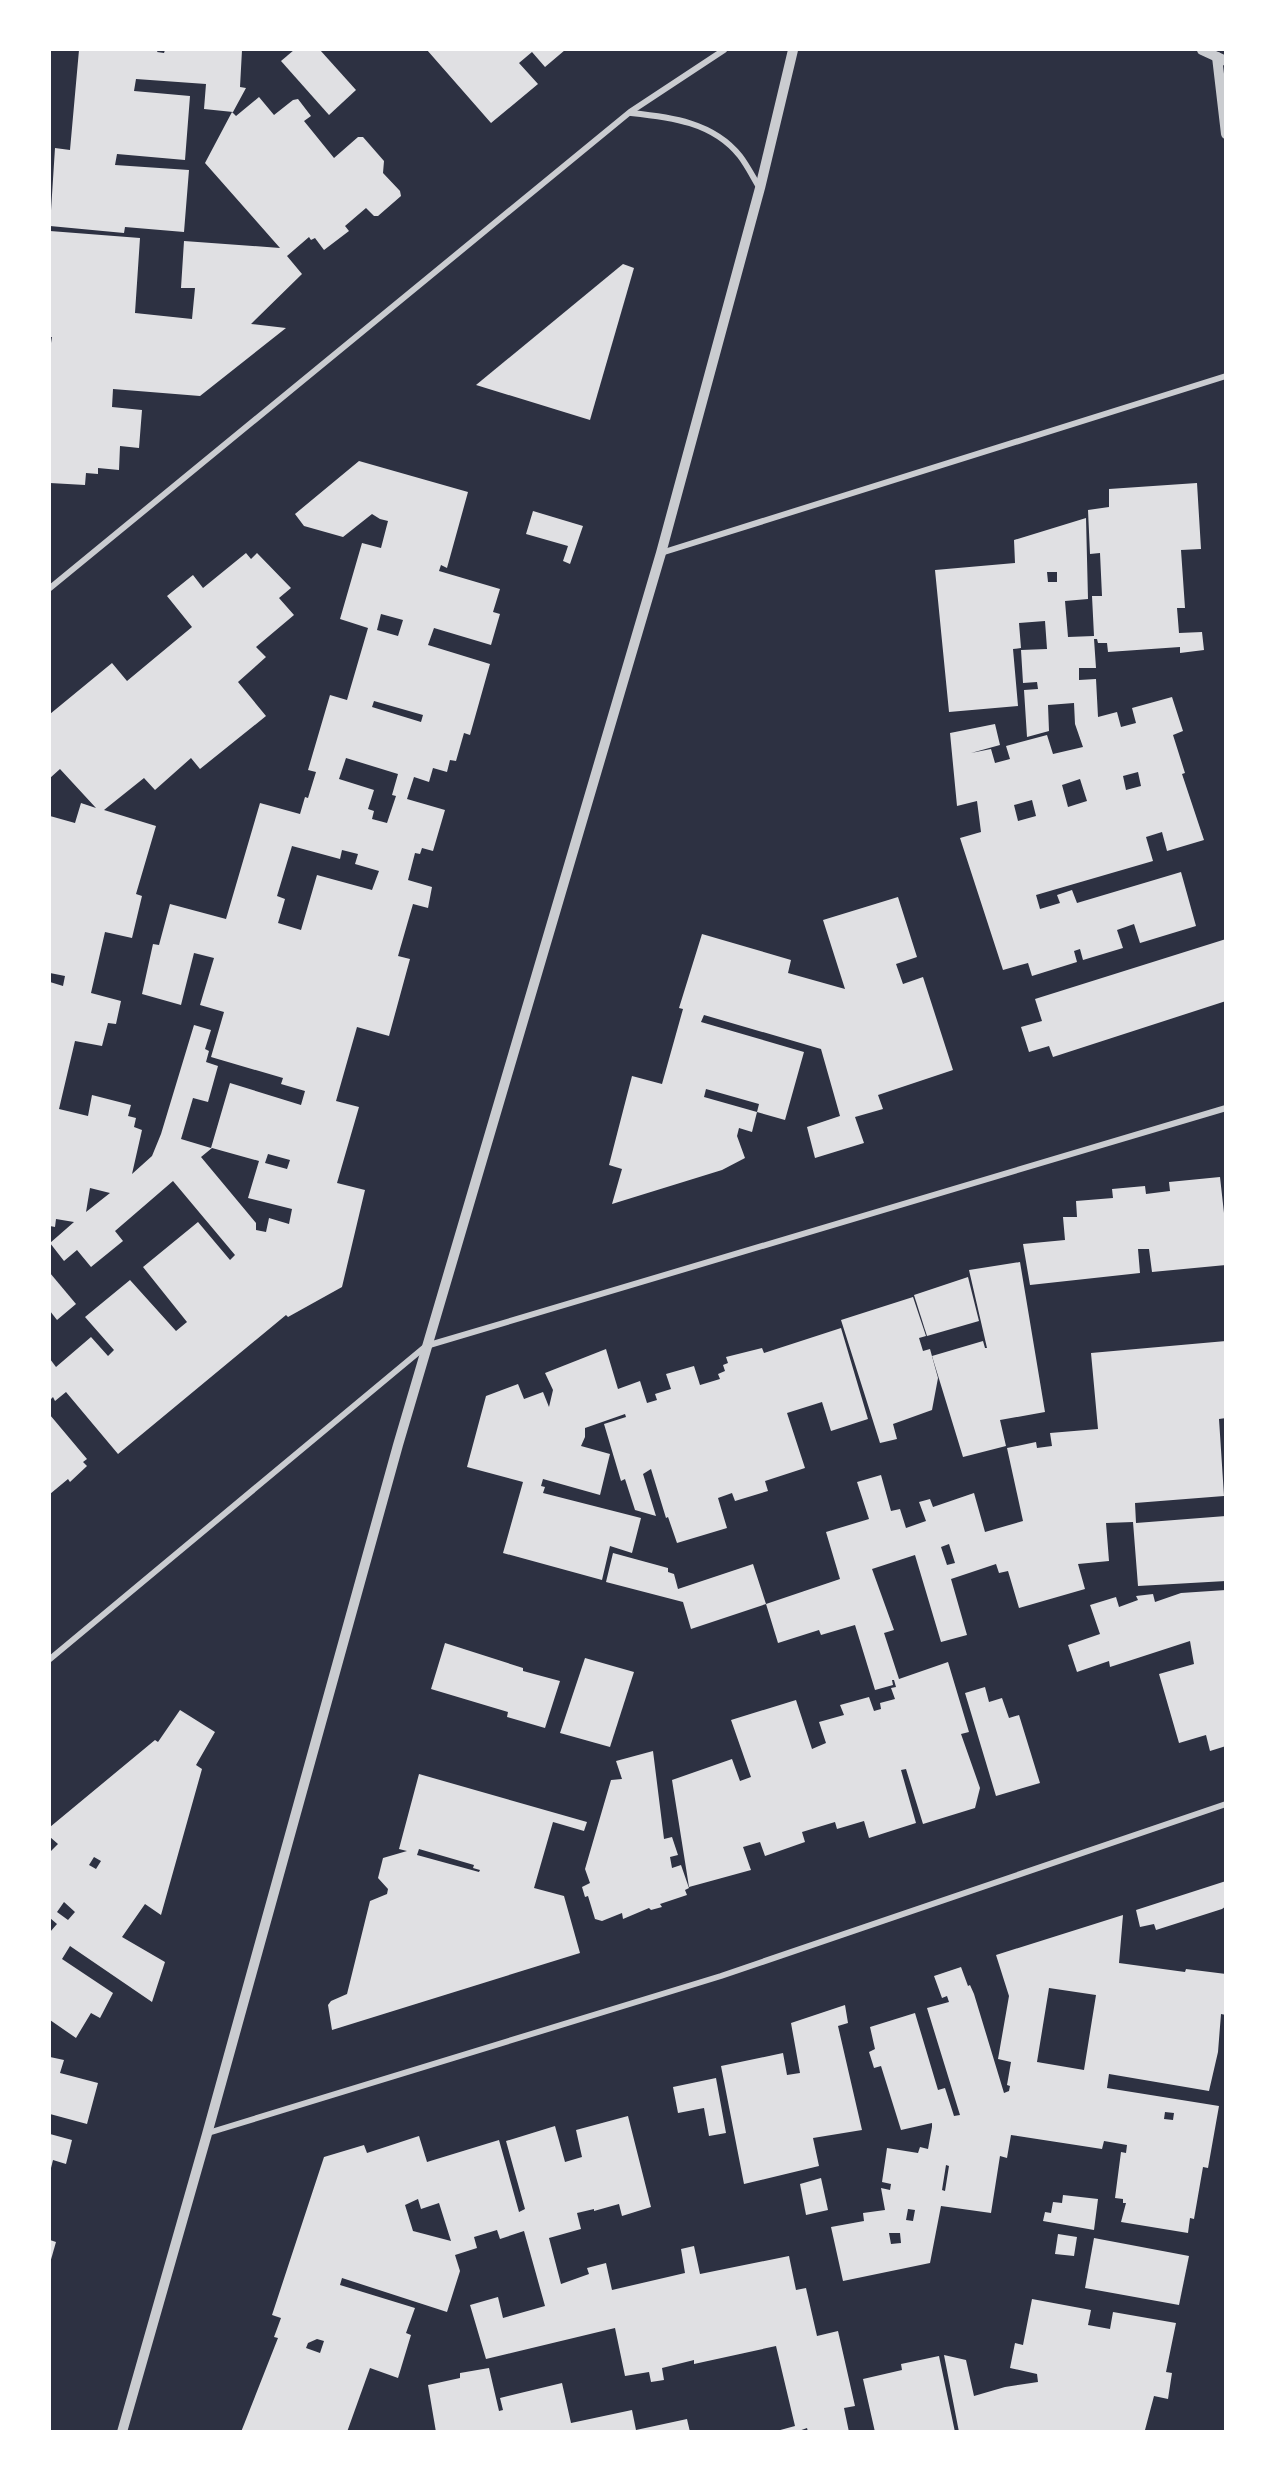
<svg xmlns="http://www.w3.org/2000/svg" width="1275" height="2481" font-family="'Zilla Slab',serif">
<rect width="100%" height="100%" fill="#2d3142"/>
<g fill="#e0e0e3" fill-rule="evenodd">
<polygon points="79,50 158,50 157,52 164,53 165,50 242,50 240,87 246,88 233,112 204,109 206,84 136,79 134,91 190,96 185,160 117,154 115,165 189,170 184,232 125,227 124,233 50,226 55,148 70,150"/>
<polygon points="294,50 320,50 356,90 329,115 281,61"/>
<polygon points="427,50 565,50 545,67 532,52 519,63 538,84 491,123"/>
<polygon points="259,97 274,115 293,100 298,99 311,116 304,121 334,158 358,137 363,137 384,161 383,173 400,191 401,196 378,216 374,216 366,208 345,226 349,231 324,250 315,238 311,240 309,237 287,256 302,274 251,324 286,328 200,396 113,389 112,407 142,410 139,448 120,446 119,470 98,468 98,474 86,473 85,485 50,483 50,349 52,337 50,337 50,231 140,238 135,313 192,319 195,288 181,288 184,241 280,248 205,163 232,112 236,116"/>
<polygon points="623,264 634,268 590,420 476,385"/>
<path d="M359 461 468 492 447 568 441 565 439 571 500 589 493 612 500 614 491 645 434 628 428 645 490 664 470 735 464 733 456 761 450 760 447 772 433 768 429 782 414 777 407 799 445 810 433 851 422 848 420 854 415 853 408 880 432 887 428 908 413 904 398 956 410 959 389 1036 357 1027 336 1101 359 1107 337 1183 365 1190 342 1287 288 1317 286 1315 118 1454 66 1392 55 1401 53 1397 50 1400V1359L56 1367 91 1337 108 1356 114 1350 85 1317 130 1280 176 1331 187 1322 143 1267 198 1222 230 1260 235 1255 173 1181 115 1231 123 1241 91 1267 77 1250 64 1261 50 1243 74 1222 56 1219 55 1227 50 1226V982L63 986 65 976 50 973V816L75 823 81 803 96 808 60 769 50 778V714L112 663 127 681 192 627 167 596 193 575 203 588 246 553 251 559 257 553 291 588 279 598 294 615 256 647 266 657 238 682 266 716 200 769 191 758 155 790 144 778 104 810 156 826 136 894 142 896 132 938 105 932 91 993 121 1001 116 1024 108 1023 102 1046 75 1041 59 1109 88 1116 92 1095 131 1105 128 1116 136 1118 134 1127 142 1130 132 1174 152 1156 161 1134 194 1025 211 1030 205 1049 209 1051 206 1062 218 1066 208 1102 193 1098 181 1139 211 1148 230 1083 301 1105 305 1091 281 1084 283 1078 211 1057 224 1012 200 1005 214 958 194 953 181 1005 142 994 153 944 159 945 170 904 226 919 260 803 300 814 305 797 308 798 316 772 308 770 330 695 347 700 368 628 340 619 362 543 381 548 388 521 380 519 372 514 343 537 304 526 295 514ZM381 614 403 620 398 636 377 630ZM374 701 423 715 421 722 372 707ZM346 758 398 774 392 795 396 796 387 823 372 819 374 811 368 809 374 790 339 779ZM292 846 340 859 342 850 358 854 355 864 379 871 372 890 317 875 301 930 278 923 285 899 277 896ZM212 1148 259 1161 248 1198 292 1209 289 1224 269 1218 266 1232 256 1230V1223L201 1157ZM268 1154 290 1160 287 1169 265 1163ZM90 1188 110 1193 86 1212Z"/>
<path d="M1197 483 1201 549 1181 550 1185 608H1177L1179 633 1202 632 1204 650 1180 653V647L1108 652 1107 643H1098L1097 639H1094L1096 668H1079V680L1096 679 1098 717 1117 712 1121 727 1136 723 1132 708 1172 697 1183 731 1173 735 1185 773 1182 774 1204 840 1167 851 1162 832 1146 837 1153 861 1036 895 1040 909 1060 903 1057 895 1072 890 1077 903 1181 872 1196 926 1140 943 1134 924 1117 930 1123 948 1083 960 1080 949 1074 951 1077 962 1032 976 1028 963 1003 970 960 838 981 832 977 801 957 806 950 733 995 724 1000 745 971 753 991 749 995 763 1010 759 1006 746 1047 735 1053 754 1083 747 1075 724 1074 703 1048 705 1049 731 1027 737 1024 690 1038 689 1037 682 1023 683 1021 650 1047 649 1045 621 1019 623 1021 648 1013 649 1018 706 949 712 935 570 1015 563 1014 540 1086 518 1088 599 1065 601 1068 637 1094 636 1092 596H1102L1100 553 1090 554 1088 510 1109 507V489ZM1047 572H1057V582H1048ZM1138 772 1141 786 1126 790 1123 776ZM1080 779 1087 801 1068 807 1062 785ZM1032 800 1036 816 1018 821 1014 805Z"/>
<polygon points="533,511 583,526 570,564 563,561 568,546 526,534"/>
<polygon points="898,897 917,957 896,964 903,984 923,977 953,1070 878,1095 883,1109 855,1117 864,1143 815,1158 807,1127 840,1116 821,1049 704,1015 701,1022 804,1052 785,1120 757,1112 759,1104 706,1089 704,1097 757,1112 752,1132 739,1128 737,1136 745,1158 722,1170 612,1204 622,1169 609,1165 632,1076 662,1084 683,1009 679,1008 702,934 791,960 788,973 845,989 823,920"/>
<polygon points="1226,939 1226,1001 1053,1057 1049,1046 1029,1052 1021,1027 1042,1021 1035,999"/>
<polygon points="1220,1177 1226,1231 1226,1265 1152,1272 1149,1249 1138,1249 1140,1273 1030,1285 1023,1244 1065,1240 1063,1217 1077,1217 1076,1201 1113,1198 1112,1189 1145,1186 1146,1194 1170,1191 1169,1182"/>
<polygon points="1020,1262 1045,1412 1000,1420 1006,1446 963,1457 932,1356 983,1341 985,1348 987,1348 969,1270"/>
<polygon points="50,1273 76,1304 57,1320 50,1311"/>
<polygon points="968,1277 979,1321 927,1336 914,1295"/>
<polygon points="913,1297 926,1336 919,1338 923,1351 930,1349 938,1378 932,1410 893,1424 897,1439 880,1443 841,1320"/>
<polygon points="841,1328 868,1419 831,1431 822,1402 787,1413 805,1468 765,1481 768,1491 735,1501 732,1493 718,1498 727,1528 677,1543 668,1517 666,1518 651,1469 643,1474 656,1516 635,1510 625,1479 621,1481 604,1424 626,1417 625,1414 585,1428 585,1437 581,1446 610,1454 600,1495 543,1479 541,1486 545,1487 543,1493 641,1518 632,1553 610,1546 602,1580 503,1553 523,1482 467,1467 486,1396 518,1384 524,1399 543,1392 549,1407 553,1390 545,1373 606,1349 618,1389 640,1381 647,1403 657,1400 655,1394 671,1389 666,1374 694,1366 700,1385 720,1379 718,1374 725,1371 723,1365 728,1363 726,1357 762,1348 764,1353"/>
<path d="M1226 1341V1418L1219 1419 1224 1496 1135 1503 1136 1523 1226 1516V1581L1138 1586 1133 1522 1106 1523 1109 1561 1078 1564 1085 1589 1019 1608 1008 1571 999 1573 996 1564 951 1579 967 1635 941 1642 915 1555 872 1569 894 1630 884 1633 899 1679 948 1662 969 1732 961 1734 980 1788 975 1808 923 1824 906 1769 901 1770 916 1823 869 1838 864 1821 837 1829 835 1822 802 1832 805 1842 765 1856 760 1842 743 1847 751 1870 689 1887 672 1780 732 1759 740 1781 751 1777 731 1720 796 1700 812 1749 826 1743 819 1722 844 1715 840 1705 869 1697 874 1711 881 1709 880 1703 895 1699 891 1688 896 1687 894 1680H892L893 1685 875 1690 855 1625 821 1635 819 1630 778 1643 766 1604 691 1629 683 1602 606 1582 613 1553 668 1568V1572L674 1574 678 1589 753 1564 766 1604 840 1579 826 1532 869 1519 857 1482 881 1475 891 1511 900 1509 906 1528 926 1521 919 1502 930 1499 933 1507 974 1493 985 1532 1023 1521 1007 1448 1036 1442 1037 1448 1052 1446 1050 1433 1098 1429 1091 1353ZM949 1544 955 1563 947 1565 941 1547Z"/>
<polygon points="50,1415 87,1459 83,1462 87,1466 70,1482 68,1479 50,1494"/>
<polygon points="1226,1590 1226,1746 1210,1751 1206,1735 1179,1743 1159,1674 1194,1664 1190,1641 1110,1667 1109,1661 1077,1672 1068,1645 1100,1634 1090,1605 1116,1597 1119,1607 1138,1600 1136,1596 1153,1594 1155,1602 1181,1593"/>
<polygon points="445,1643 523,1668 523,1671 560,1681 545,1728 507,1717 508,1712 431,1689"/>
<polygon points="585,1658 634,1672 610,1747 560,1733"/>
<polygon points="985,1687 989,1702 1002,1698 1009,1718 1019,1715 1040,1783 996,1796 965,1693"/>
<path d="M180 1710 215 1732 196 1765 202 1769 161 1915 145 1904 122 1937 165 1962 152 2002 70 1946 62 1959 113 1993 100 2018 91 2013 76 2038 50 2020V1932L57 1924 50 1918V1852L58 1844 50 1837V1827L155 1740 158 1742ZM94 1857 101 1861 96 1869 89 1865ZM64 1902 75 1912 68 1920 57 1912Z"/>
<polygon points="653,1751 664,1839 672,1837 678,1855 670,1857 672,1868 681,1865 689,1888 685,1890 687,1895 660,1904 662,1907 651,1910 649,1908 623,1919 622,1913 602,1921 595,1919 588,1896 585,1897 582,1887 590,1883 585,1869 611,1780 622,1779 616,1761"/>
<path d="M419 1774 587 1822 584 1831 553 1822 534 1888 564 1896 580 1953 332 2030 328 2005 331 2001 347 1994 370 1901 387 1894 388 1889 378 1878 383 1858 407 1851 399 1849ZM419 1849 474 1865 473 1868 480 1870 479 1872 417 1855Z"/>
<polygon points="1226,1881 1226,1906 1222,1909 1156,1930 1154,1924 1140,1927 1136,1910"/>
<path d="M1123 1915 1119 1963 1185 1972 1186 1969 1226 1974V2015L1221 2014 1218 2052 1209 2091 1109 2074 1107 2088 1219 2106 1208 2168 1203 2167 1194 2219 1190 2218 1188 2233 1121 2222 1126 2203H1123V2199L1115 2198 1121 2152 1126 2153 1127 2145 1104 2141 1102 2149 1011 2135 1007 2158 1000 2156 991 2213 941 2206 930 2263 843 2281 831 2227 864 2221 863 2213 885 2210 881 2188 890 2190 891 2184 882 2182 887 2148 918 2153 920 2147 928 2149 932 2127V2123L901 2130 881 2066 874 2068 869 2052 875 2049 870 2027 915 2013 938 2090 945 2088 954 2116 960 2115 927 2008 949 2002 947 1996 942 1998 934 1976 961 1967 968 1986 970 1985 974 1994 1004 2093 1009 2091 1010 2086 1007 2085 1011 2062 998 2059 1009 1996 996 1955ZM1049 1988 1096 1995 1084 2070 1037 2062ZM1165 2112 1174 2113 1173 2120 1164 2119ZM946 2165 949 2166 945 2191 942 2190ZM908 2209 915 2210 913 2221 906 2220ZM889 2233H900L901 2243 891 2244Z"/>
<polygon points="845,2005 848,2023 838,2026 862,2130 813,2138 819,2166 744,2184 721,2066 783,2053 787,2075 800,2073 791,2023"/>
<polygon points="50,2057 64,2060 60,2073 98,2083 87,2124 50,2114"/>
<polygon points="716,2078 726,2133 709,2136 704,2108 678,2113 673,2087"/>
<path d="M628 2116 651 2207 622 2216 619 2204 594 2211V2209L577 2213 581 2229 549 2238 561 2284 589 2274 587 2268 606 2263 612 2290 685 2273 681 2249 694 2246 700 2274 789 2256 796 2290 806 2288 817 2336 838 2331 855 2406 844 2408 849 2432H808L807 2428 796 2432H773L795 2426 776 2346 694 2364V2360L662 2368 664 2380 651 2382 649 2372 625 2376 615 2328 486 2359 470 2305 498 2297 503 2318 545 2306 524 2231 500 2239 497 2230 474 2237 477 2248 455 2255 460 2271 447 2312 342 2278 340 2285 415 2308 406 2333 411 2335 398 2378 370 2368 347 2432H241L278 2338 274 2337 281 2318 272 2315 324 2157 364 2145 367 2153 419 2136 427 2162 499 2140 519 2212 525 2209 506 2141 555 2126 565 2162 582 2157 576 2130ZM418 2199 421 2209 439 2203 451 2241 413 2231 405 2205ZM317 2339 324 2341 320 2353 306 2348 308 2343Z"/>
<polygon points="50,2134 72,2140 66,2164 53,2160 50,2172"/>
<polygon points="821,2178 828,2210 806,2215 800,2184"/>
<polygon points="1063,2195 1098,2199 1094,2230 1043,2221 1045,2212 1051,2213 1053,2202 1062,2203"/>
<polygon points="1058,2234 1077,2237 1074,2256 1055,2254"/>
<polygon points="1094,2238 1189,2256 1179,2305 1085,2288"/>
<polygon points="50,2240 56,2242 50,2263"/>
<polygon points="1032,2299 1091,2310 1088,2325 1110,2329 1113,2312 1176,2323 1166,2372 1172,2373 1168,2399 1154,2396 1145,2430 959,2432 944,2355 966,2360 974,2396 1005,2387 1038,2382 1037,2374 1010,2368 1015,2343 1023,2345"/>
<polygon points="939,2356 955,2432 875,2432 863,2379 902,2370 901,2364"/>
<polygon points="489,2368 499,2411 503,2410 500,2398 562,2383 571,2423 632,2410 636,2430 687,2419 690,2432 436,2432 428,2385 460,2378 460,2373"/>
</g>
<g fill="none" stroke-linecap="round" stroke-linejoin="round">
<g stroke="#caccd0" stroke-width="6">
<path d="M631 113C670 117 713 122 740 156 747 165 753 177 759 187"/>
<polyline points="661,553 1226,376"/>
<polyline points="50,588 630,112 724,50"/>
<polyline points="50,1659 426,1346 1226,1108"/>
<polyline points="208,2133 721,1976 1226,1804"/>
</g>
<g stroke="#caccd0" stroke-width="10">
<polyline points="1202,50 1226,61"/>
<polyline points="1217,57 1226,134"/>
<polyline points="122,2432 207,2134 398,1445 661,553 760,188 793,50"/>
</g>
</g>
<rect width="1275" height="2481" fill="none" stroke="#ffffff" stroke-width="102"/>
</svg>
